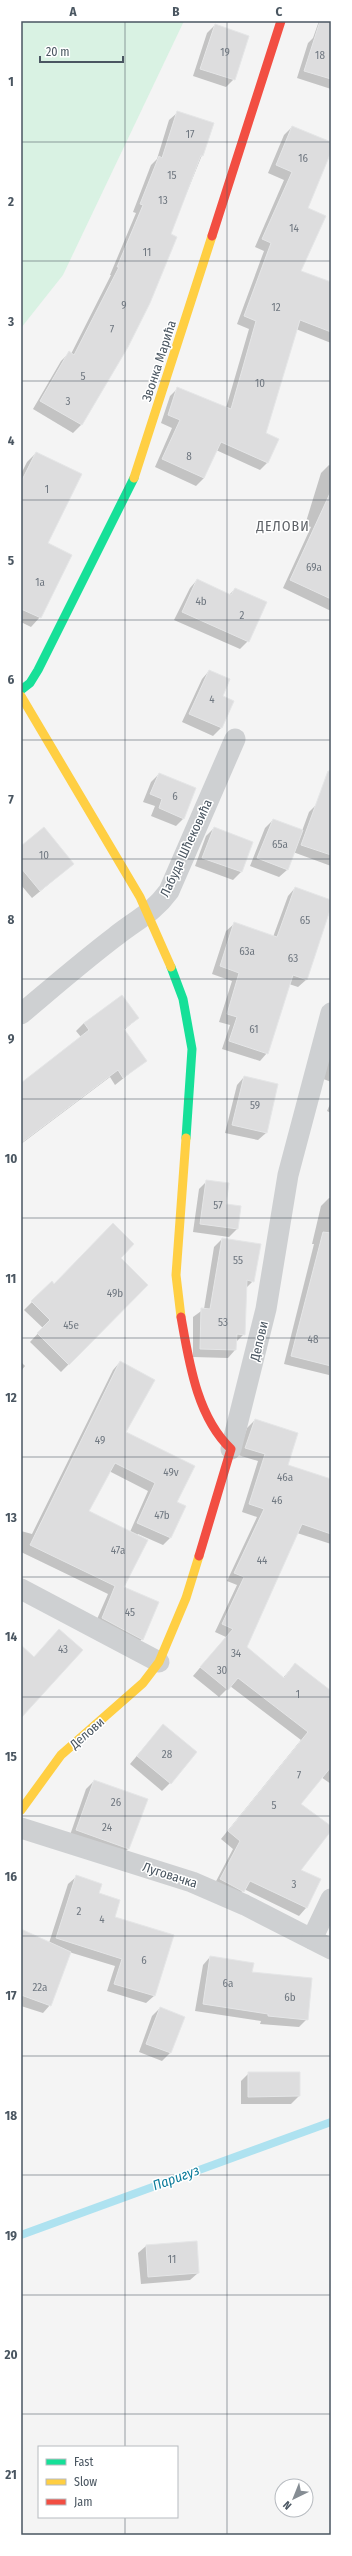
<svg xmlns="http://www.w3.org/2000/svg" width="352" height="2556" font-family="'Fira Sans Condensed',sans-serif">
<rect width="100%" height="100%" fill="#f4f4f4"/>
<polygon fill="#d9f2e3" points="21,21 184,21 63,275 21,328"/>
<g fill="#0003" fill-rule="evenodd">
<polygon points="319,21 331,21 331,89 297,78 308,43 313,38"/>
<polygon points="215,25 234,79 226,87 193,76 207,33"/>
<polygon points="177,113 202,155 170,234 149,302 81,425 73,433 33,409 61,361 69,353 71,354 111,275 110,275 136,213 133,212 151,165 157,159 169,120"/>
<polygon points="292,127 331,144 331,149 306,209 300,271 331,283 331,343 296,329 264,433 268,462 260,470 216,450 204,478 196,486 155,467 172,428 161,423 170,396 177,389 226,408 249,329 237,324 264,251 255,247 284,180 268,173 284,135"/>
<polygon points="36,453 47,544 40,617 31,627 21,622 21,474 27,462"/>
<polygon points="329,465 331,466 331,611 283,588 311,527 305,525 321,473"/>
<polygon points="197,580 229,595 235,589 248,641 240,649 174,620 190,588"/>
<polygon points="209,671 221,697 232,702 221,728 213,736 182,722 202,679"/>
<polygon points="159,774 184,818 176,826 151,816 155,806 143,802 151,782"/>
<polygon points="317,804 331,809 331,866 293,852 287,870 279,877 250,866 265,828 273,820 302,831 309,812"/>
<polygon points="214,828 252,842 241,872 233,880 195,866 206,836"/>
<polygon points="21,847 73,864 32,898 21,885"/>
<polygon points="295,888 331,901 306,980 298,987 289,984 267,1053 260,1061 222,1049 230,1025 219,1022 232,981 212,974 226,931 234,924 273,937 288,896"/>
<polygon points="122,996 138,1018 124,1030 145,1061 115,1085 110,1077 21,1144 21,1086 81,1037 76,1031 84,1023"/>
<polygon points="331,1054 331,1082 321,1078 326,1060"/>
<polygon points="244,1077 266,1133 258,1140 225,1133 237,1085"/>
<polygon points="331,1102 331,1113 327,1111"/>
<polygon points="207,1181 225,1205 240,1207 237,1229 229,1237 193,1232 199,1189"/>
<polygon points="329,1198 331,1198 329,1375 284,1364 314,1244 312,1244 321,1206"/>
<polygon points="222,1239 253,1281 246,1288 244,1334 236,1342 235,1350 228,1358 193,1357 193,1317 204,1309 214,1247"/>
<polygon points="120,1258 147,1285 61,1372 30,1342 43,1328 24,1310 52,1282 54,1285"/>
<polygon points="21,1362 25,1366 21,1371"/>
<path d="M120 1362 125 1432 175 1503 170 1538 163 1545 138 1534 137 1536 123 1587 142 1639 134 1647 94 1626 108 1594 21 1552V1531L32 1534 113 1370ZM109 1471 148 1491 130 1532 88 1511Z"/>
<polygon points="255,1420 287,1465 331,1480 331,1544 297,1533 246,1647 283,1678 295,1664 331,1692 331,1784 321,1777 299,1804 331,1829 300,1871 306,1908 299,1916 244,1889 235,1899 213,1887 233,1849 221,1839 301,1740 230,1686 219,1697 193,1676 226,1637 215,1632 237,1585 227,1581 257,1517 242,1512 258,1461 238,1455 247,1428"/>
<polygon points="163,1725 170,1783 162,1791 130,1764"/>
<polygon points="94,1781 147,1800 128,1849 120,1857 69,1838 86,1789"/>
<polygon points="76,1877 97,1894 113,1917 154,1996 146,2003 107,1991 115,1966 69,1952 50,2005 43,2013 21,2006 21,1930 49,1943 68,1884"/>
<polygon points="210,1957 251,1973 307,2019 299,2027 260,2024 261,2021 195,2011 203,1965"/>
<polygon points="160,2008 183,2017 170,2053 162,2061 139,2052 152,2016"/>
<polygon points="249,2073 299,2096 291,2104 241,2104 241,2081"/>
<polygon points="146,2246 198,2273 190,2280 141,2284 138,2253"/>
</g>
<g fill="none" stroke-linecap="round" stroke-linejoin="round">
<polyline stroke="#aee2f0" stroke-width="8" points="21,2235 331,2122"/>
</g>
<g fill="#ddddde" stroke="#e5e6e7">
<polygon points="320,21 331,21 331,79 304,71"/>
<polygon points="215,24 249,36 235,80 200,69"/>
<polygon points="177,111 214,123 203,156 201,155 171,234 177,237 150,303 128,347 82,425 40,401 69,351 74,355 119,267 117,267 143,205 140,204 159,156 162,158"/>
<polygon points="292,126 331,142 331,152 308,208 326,216 301,271 331,282 331,332 300,320 266,433 279,439 268,463 221,442 204,478 162,459 180,420 168,415 177,387 231,409 256,321 244,316 271,243 262,239 292,172 276,165"/>
<polygon points="36,452 82,474 48,543 72,555 41,618 21,609 21,482"/>
<polygon points="331,491 331,599 290,580"/>
<polygon points="197,579 231,595 235,588 267,602 249,642 182,612"/>
<polygon points="209,670 230,679 223,696 234,701 222,728 189,714"/>
<polygon points="328,771 331,771 331,855 301,845"/>
<polygon points="159,773 196,788 184,819 159,808 162,799 150,794"/>
<polygon points="273,819 303,830 288,870 257,858"/>
<polygon points="44,827 74,864 40,891 21,868 21,846"/>
<polygon points="214,827 253,842 242,872 202,858"/>
<polygon points="295,887 331,900 331,907 307,980 293,975 268,1054 229,1041 237,1017 227,1014 239,973 220,966 234,922 277,937"/>
<polygon points="122,995 139,1018 124,1029 147,1061 123,1078 118,1070 21,1143 21,1083 89,1030 84,1023"/>
<polygon points="244,1076 278,1084 267,1133 232,1125"/>
<polygon points="206,1180 229,1183 226,1204 241,1206 238,1229 200,1224"/>
<polygon points="113,1223 134,1244 121,1258 148,1285 69,1365 37,1333 50,1320 31,1301 52,1281 54,1284"/>
<polygon points="323,1232 331,1233 331,1366 291,1356"/>
<polygon points="222,1238 261,1244 254,1282 247,1280 245,1335 237,1334 236,1350 200,1349 201,1308 210,1309"/>
<polygon points="120,1361 155,1380 126,1432 195,1466 177,1502 186,1506 171,1538 137,1523 155,1483 115,1463 89,1511 148,1540 124,1587 159,1602 143,1640 102,1618 115,1586 30,1545"/>
<polygon points="255,1419 298,1433 288,1465 331,1479 331,1534 302,1524 247,1647 284,1678 295,1663 330,1690 331,1694 331,1767 301,1804 331,1826 331,1831 301,1870 321,1879 307,1908 250,1881 244,1892 220,1879 240,1841 228,1831 308,1732 238,1678 228,1690 200,1667 233,1629 222,1624 244,1577 234,1573 264,1509 249,1504 265,1454 245,1448"/>
<polygon points="59,1629 83,1650 21,1718 21,1645 34,1657"/>
<polygon points="163,1724 197,1752 171,1784 137,1756"/>
<polygon points="94,1780 148,1799 129,1849 76,1830"/>
<polygon points="76,1875 102,1884 99,1893 120,1900 115,1917 174,1935 155,1996 114,1984 122,1959 56,1938"/>
<polygon points="21,1929 71,1952 51,2006 21,1995"/>
<polygon points="210,1956 254,1963 252,1972 312,1978 308,2020 268,2016 268,2014 203,2004"/>
<polygon points="160,2007 185,2017 171,2053 146,2044"/>
<polygon points="248,2072 300,2072 300,2096 248,2097"/>
<polygon points="197,2241 199,2273 148,2277 146,2245"/>
</g>
<g fill="none" stroke-linecap="round" stroke-linejoin="round">
<g stroke="#ced0d2" stroke-width="21">
<path d="M21 1014C52 988 83 961 116 936 136 920 153 913 169 891L235 739"/>
<polyline points="231,1449 266,1309 288,1175 331,1013"/>
<polyline points="21,1589 159,1662"/>
<polyline points="21,1828 192,1882 245,1905 331,1949"/>
<polyline points="312,1939 331,1899"/>
</g>
<g stroke="#16e098" stroke-width="9">
<polyline points="21,690 30,683 38,670 134,478"/>
<polyline points="171,967 183,999 192,1049 186,1138"/>
</g>
<g stroke="#ffcf43" stroke-width="9">
<polyline points="134,478 212,236"/>
<polyline points="21,696 140,897 171,967"/>
<polyline points="181,1317 176,1275 186,1138"/>
<polyline points="21,1810 61,1755 143,1683 159,1662 186,1598 199,1556"/>
</g>
<g stroke="#f24e42" stroke-width="9">
<polyline points="212,236 281,21"/>
<path d="M181 1317C189 1362 197 1417 231 1449L199 1556"/>
</g>
</g>
<path fill="none" stroke="#4a5661" stroke-width="1" stroke-opacity="0.55" d="M125 21V2447M227 21V2535M21 142H331M21 261H331M21 381H331M21 500H331M21 620H331M21 740H331M21 859H331M21 979H331M21 1099H331M21 1218H331M21 1338H331M21 1457H331M21 1577H331M21 1697H331M21 1816H331M21 1936H331M21 2056H331M21 2175H331M21 2295H331M21 2414H331M125 2517V2535"/>
<g text-anchor="middle" dominant-baseline="central" stroke-width="3" stroke-linejoin="round" paint-order="stroke">
<g font-size="11" fill="#707881">
<text x="225" y="52">19</text>
<text x="320" y="55">18</text>
<text x="190" y="134">17</text>
<text x="303" y="158">16</text>
<text x="172" y="175">15</text>
<text x="163" y="200">13</text>
<text x="294" y="228">14</text>
<text x="147" y="252">11</text>
<text x="124" y="305">9</text>
<text x="276" y="307">12</text>
<text x="112" y="329">7</text>
<text x="83" y="376">5</text>
<text x="260" y="383">10</text>
<text x="68" y="401">3</text>
<text x="189" y="456">8</text>
<text x="47" y="489">1</text>
<text x="314" y="567">69a</text>
<text x="40" y="582">1a</text>
<text x="201" y="601">4b</text>
<text x="242" y="615">2</text>
<text x="212" y="699">4</text>
<text x="175" y="796">6</text>
<text x="280" y="844">65a</text>
<text x="44" y="855">10</text>
<text x="305" y="920">65</text>
<text x="247" y="951">63a</text>
<text x="293" y="958">63</text>
<text x="254" y="1029">61</text>
<text x="255" y="1105">59</text>
<text x="218" y="1205">57</text>
<text x="238" y="1260">55</text>
<text x="115" y="1293">49b</text>
<text x="223" y="1322">53</text>
<text x="71" y="1325">45e</text>
<text x="313" y="1339">48</text>
<text x="100" y="1440">49</text>
<text x="171" y="1472">49v</text>
<text x="285" y="1477">46a</text>
<text x="277" y="1500">46</text>
<text x="162" y="1515">47b</text>
<text x="118" y="1550">47a</text>
<text x="262" y="1560">44</text>
<text x="130" y="1612">45</text>
<text x="63" y="1649">43</text>
<text x="236" y="1653">34</text>
<text x="222" y="1670">30</text>
<text x="298" y="1694">1</text>
<text x="167" y="1754">28</text>
<text x="299" y="1775">7</text>
<text x="116" y="1802">26</text>
<text x="274" y="1805">5</text>
<text x="107" y="1827">24</text>
<text x="294" y="1884">3</text>
<text x="79" y="1911">2</text>
<text x="102" y="1919">4</text>
<text x="144" y="1960">6</text>
<text x="228" y="1983">6a</text>
<text x="40" y="1987">22a</text>
<text x="290" y="1997">6b</text>
<text x="172" y="2259">11</text>
</g>
<g font-size="13" fill="#4a5661" stroke="#fff">
<text transform="translate(159 361) rotate(-72)">Звонка Марића</text>
<text transform="translate(186 848) rotate(-65)">Лабуда Шћековића</text>
<text transform="translate(259 1341) rotate(-77)">Делови</text>
<text transform="translate(87 1733) rotate(-41)">Делови</text>
<text transform="translate(170 1875) rotate(18)">Луговачка</text>
</g>
<g font-size="14" letter-spacing="1" fill="#5f6368" stroke="#fff">
<text x="283" y="526">ДЕЛОВИ</text>
</g>
<g font-size="14" font-style="italic" fill="#0c7c9b" stroke="#fff">
<text transform="translate(176 2178) rotate(-20)">Паригуз</text>
</g>
</g>
<rect width="352" height="2556" fill="none" stroke="#ffffff" stroke-width="44"/>
<rect x="38" y="2446" width="140" height="72" fill="#ffffff" stroke="#b7bbc0"/>
<rect x="46" y="2459" width="20" height="6" fill="#16e098" stroke="#b7bbc0"/>
<text x="74" y="2466" font-size="12" fill="#4a5661">Fast</text>
<rect x="46" y="2479" width="20" height="6" fill="#ffcf43" stroke="#b7bbc0"/>
<text x="74" y="2486" font-size="12" fill="#4a5661">Slow</text>
<rect x="46" y="2499" width="20" height="6" fill="#f24e42" stroke="#b7bbc0"/>
<text x="74" y="2506" font-size="12" fill="#4a5661">Jam</text>
<g transform="translate(294 2498) rotate(223)"><circle r="19" fill="#ffffff" stroke="#b7bbc0"/>
<path d="M0-3L7 15L0 10L-7 15Z" fill="#868d94"/>
<text y="-6" font-size="11" font-weight="bold" text-anchor="middle" fill="#4a5661">N</text>
</g>
<path d="M40 56v6h83v-6" fill="none" stroke="#4a5661" stroke-width="2"/>
<text x="46" y="56" font-size="12" fill="#4a5661" stroke="#ffffff" stroke-width="3" paint-order="stroke">20 m</text>
<rect x="22" y="22" width="308" height="2512" fill="none" stroke="#4a5661" stroke-width="1.5"/>
<g font-size="13" text-anchor="middle" font-weight="bold" fill="#4a5661">
<text x="73" y="16">A</text>
<text x="176" y="16">B</text>
<text x="279" y="16">C</text>
<text x="11" y="86">1</text>
<text x="11" y="206">2</text>
<text x="11" y="326">3</text>
<text x="11" y="445">4</text>
<text x="11" y="565">5</text>
<text x="11" y="684">6</text>
<text x="11" y="804">7</text>
<text x="11" y="924">8</text>
<text x="11" y="1043">9</text>
<text x="11" y="1163">10</text>
<text x="11" y="1283">11</text>
<text x="11" y="1402">12</text>
<text x="11" y="1522">13</text>
<text x="11" y="1641">14</text>
<text x="11" y="1761">15</text>
<text x="11" y="1881">16</text>
<text x="11" y="2000">17</text>
<text x="11" y="2120">18</text>
<text x="11" y="2240">19</text>
<text x="11" y="2359">20</text>
<text x="11" y="2479">21</text>
</g>
</svg>
